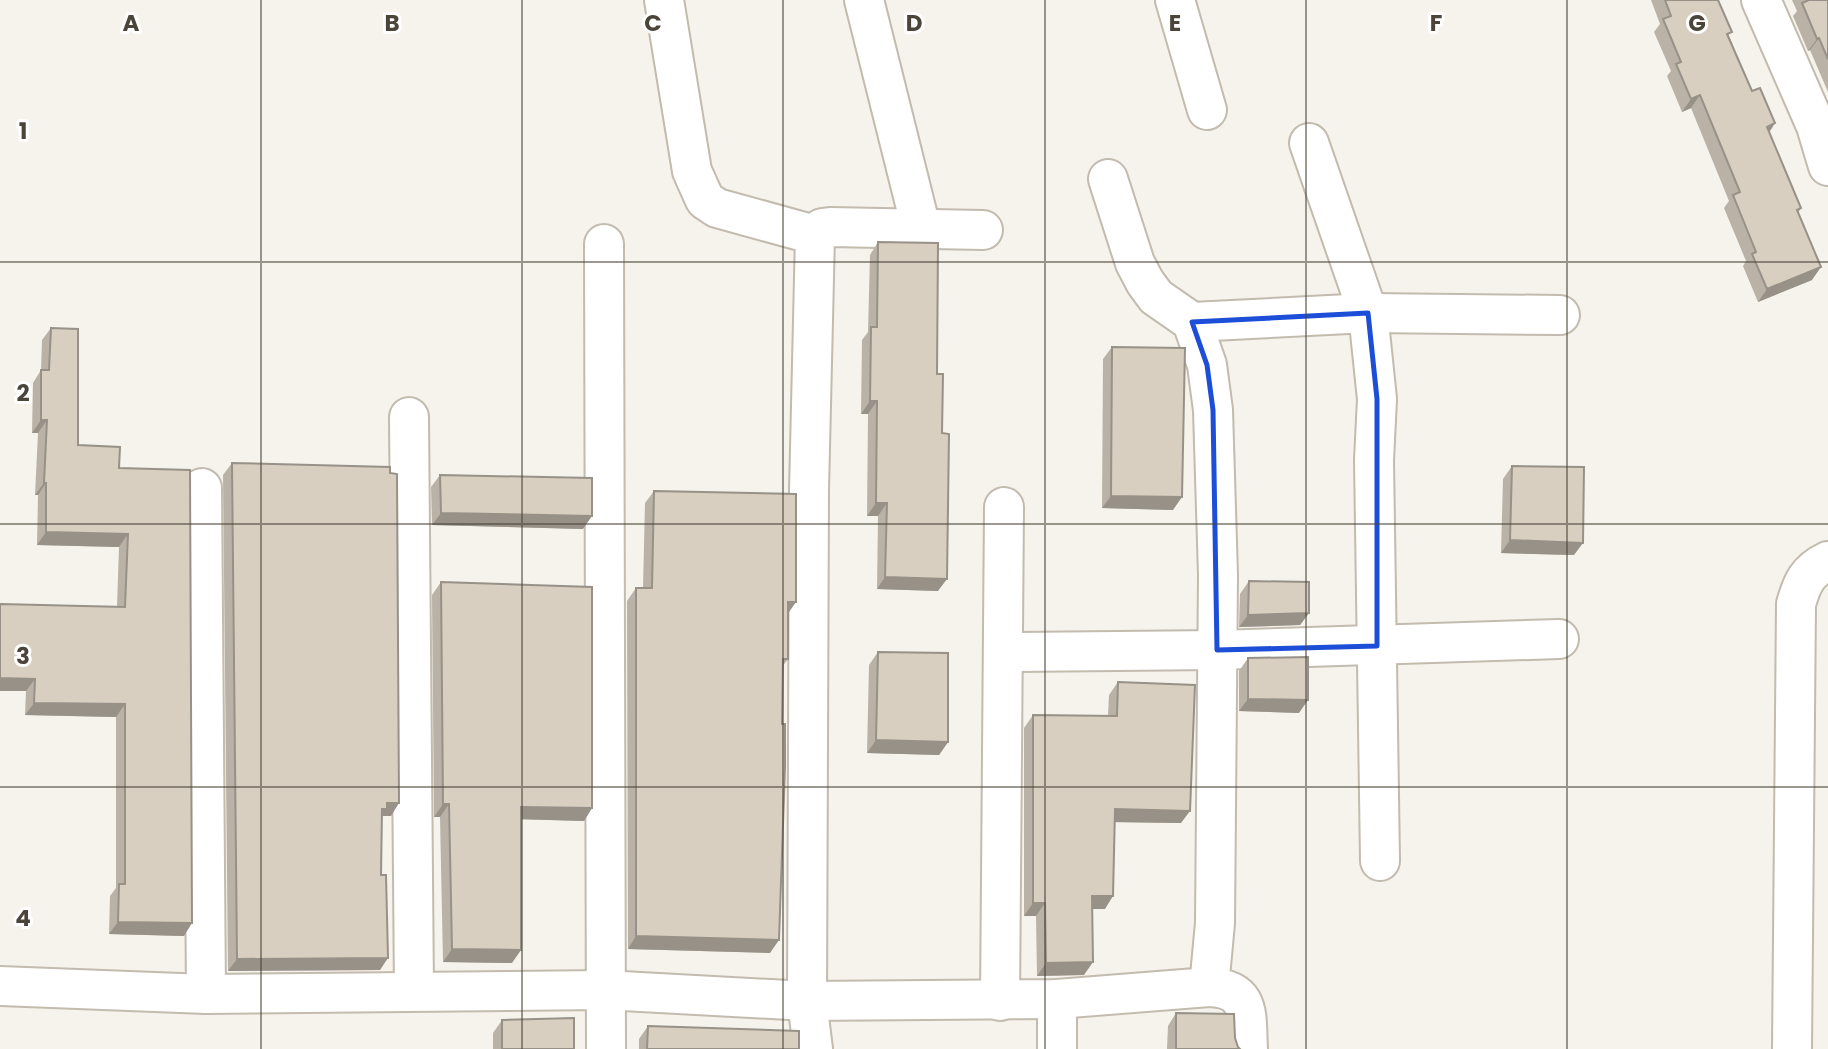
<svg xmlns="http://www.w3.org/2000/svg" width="1828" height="1049" font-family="Poppins,sans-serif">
<rect width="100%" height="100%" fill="#f6f3ec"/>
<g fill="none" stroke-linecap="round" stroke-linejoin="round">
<defs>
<g id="minor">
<polyline points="664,0 692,171 705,200 717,208 815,235"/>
<polyline points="864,0 921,228"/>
<polyline points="1175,0 1207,110"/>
<polyline points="1761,0 1816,126 1828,166"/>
<polyline points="1309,143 1368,313 1377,399 1374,460 1380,861"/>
<polyline points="604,244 606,1049"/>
<polyline points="1192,322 1368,313 1560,315"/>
<polyline points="409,417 414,991"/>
<polyline points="202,488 206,994"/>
<polyline points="1003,652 1217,650 1559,639"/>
<polyline points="0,986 206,994 604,990 807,1001 1057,999 1209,987 1215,923 1218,575 1213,410 1207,365 1192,322 1156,297 1145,282 1135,263 1108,179"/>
<path d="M1209 987C1252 989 1246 1015 1248 1049"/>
<polyline points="1000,1001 1004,507"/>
<polyline points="813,1049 807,1001 809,491 815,235 822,228 830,227 983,230"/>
<polyline points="1057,1049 1057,999"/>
<path d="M1792 1049 1796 604C1802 583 1807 571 1828 561"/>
</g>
</defs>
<use href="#minor" stroke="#c2bbae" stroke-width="42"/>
<use href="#minor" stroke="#fff" stroke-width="38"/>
</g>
<g fill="#bab2a6">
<polygon points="1651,0 1718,0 1729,36 1801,208 1798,213 1812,280 1758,302 1743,266 1746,261 1724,208 1729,201 1691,108 1682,112 1667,76 1671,71 1654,32 1660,24"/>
<polygon points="1792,0 1828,0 1828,92 1810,50 1808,51 1793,16 1797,11"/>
<polygon points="878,242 937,374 938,591 877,589 878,516 867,516 868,414 861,414 862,340 868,332 870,255"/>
<polygon points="51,328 78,445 119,468 184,936 109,934 110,896 116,888 116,717 25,715 26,691 0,691 0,604 117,607 119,547 37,545 38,495 35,495 38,433 32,433 33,383 41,370 42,340"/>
<polygon points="1112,347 1173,510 1102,508 1103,359"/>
<polygon points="232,463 391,816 383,816 382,817 380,970 228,971 223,475"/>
<polygon points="1512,466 1574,555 1501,553 1503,479"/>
<polygon points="440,475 583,529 432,525 431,487"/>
<polygon points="654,491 788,613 788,659 783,666 770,953 628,949 627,601 636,588 643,588 645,503"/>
<polygon points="1249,581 1309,613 1300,625 1239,627 1240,594"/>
<polygon points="441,582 592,808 584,821 521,819 512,963 443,962 440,817 434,817 432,595"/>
<polygon points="878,652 948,742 939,755 867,753 869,665"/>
<polygon points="1248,658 1299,713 1239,711 1239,671"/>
<polygon points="1118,682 1181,823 1115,822 1105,909 1092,909 1084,975 1037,976 1036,916 1024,916 1024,728 1033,715 1108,716 1109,695"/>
<polygon points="1176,1013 1235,1038 1238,1047 1240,1049 1167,1049 1168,1026"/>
<polygon points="502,1020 574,1049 493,1049 493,1033"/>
<polygon points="648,1026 799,1049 639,1049 639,1039"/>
</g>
<g fill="#979187">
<polygon points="1819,38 1810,50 1808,51 1817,39"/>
<polygon points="1700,95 1691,108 1682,112 1691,99"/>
<polygon points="1775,123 1767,136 1767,127"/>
<polygon points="1821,267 1812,280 1758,302 1767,289"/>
<polygon points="870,401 877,401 868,414 861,414"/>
<polygon points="41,420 47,420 38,433 32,433"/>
<polygon points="44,483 46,483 38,495 35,495"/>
<polygon points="1111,496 1182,497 1173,510 1102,508"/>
<polygon points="876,503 887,503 878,516 867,516"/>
<polygon points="441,513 592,516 583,529 432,525"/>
<polygon points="46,532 128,534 119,547 37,545"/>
<polygon points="1510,540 1583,543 1574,555 1501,553"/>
<polygon points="885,577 947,579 938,591 877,589"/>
<polygon points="788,602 796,602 787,615"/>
<polygon points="1309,613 1300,625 1239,627 1248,615"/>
<polygon points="0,678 35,679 26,691 0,691"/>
<polygon points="1248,699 1308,700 1299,713 1239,711"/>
<polygon points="34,703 125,704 116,717 25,715"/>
<polygon points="876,740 948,742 939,755 867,753"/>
<polygon points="387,803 399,803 391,816 383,816 378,822 373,822"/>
<polygon points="443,804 449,804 440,817 434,817"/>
<polygon points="521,807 592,808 584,821 512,819"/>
<polygon points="1115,809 1190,811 1181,823 1107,822"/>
<polygon points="1092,896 1113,896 1105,909 1083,909"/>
<polygon points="1033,903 1045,903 1036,916 1024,916"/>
<polygon points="118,922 192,923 184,936 109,934"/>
<polygon points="636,936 779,940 770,953 628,949"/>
<polygon points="452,949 521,950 512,963 443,962"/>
<polygon points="388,958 380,970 228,971 237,959"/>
<polygon points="1093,962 1084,975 1037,976 1046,963"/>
</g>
<g fill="#d8cfc1" stroke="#979187" stroke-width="2">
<polygon points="1665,0 1718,0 1732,32 1727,34 1752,91 1760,88 1775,123 1767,127 1801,208 1797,210 1821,267 1767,289 1752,254 1756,252 1733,195 1740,192 1700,95 1691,99 1676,64 1681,62 1663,19 1671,16"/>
<polygon points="1806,0 1828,0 1828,59 1819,38 1817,39 1802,3 1807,1"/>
<polygon points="878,242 938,243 937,374 943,374 942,433 949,434 947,579 885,577 887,503 876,503 877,401 870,401 871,327 877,327"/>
<polygon points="51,328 78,329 78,445 120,447 119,468 190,470 192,923 118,922 119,884 125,884 125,704 34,703 35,679 0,678 0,604 125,607 128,534 46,532 46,483 44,483 47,420 41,420 41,370 49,370"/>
<polygon points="1112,347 1185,348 1182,497 1111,496"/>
<polygon points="232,463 390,467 390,473 397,474 399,803 387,803 387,809 382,809 381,875 386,875 388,958 237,959"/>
<polygon points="1512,466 1584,467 1583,543 1510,540"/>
<polygon points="440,475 592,478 592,516 441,513"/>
<polygon points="654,491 796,494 796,602 788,602 788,659 783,659 782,724 785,724 785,767 779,940 636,936 636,588 652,588"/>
<polygon points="1249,581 1309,582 1309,613 1248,615"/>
<polygon points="441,582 592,587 592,808 521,807 521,950 452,949 449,804 443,804"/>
<polygon points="878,652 948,653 948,742 876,740"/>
<polygon points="1308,657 1308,700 1248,699 1248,658"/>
<polygon points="1118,682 1195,685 1190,811 1115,809 1113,896 1092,896 1093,962 1046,963 1045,903 1033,903 1033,715 1117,716"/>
<polygon points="1176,1013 1234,1014 1235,1038 1238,1047 1240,1049 1176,1049"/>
<polygon points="574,1018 574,1049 502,1049 502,1020"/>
<polygon points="648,1026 799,1031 799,1049 647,1049"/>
</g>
<path fill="none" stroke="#1d4ed8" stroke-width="5" stroke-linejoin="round" d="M1368 313 1377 399V646L1217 650 1213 410 1207 365 1192 322Z"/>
<path fill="none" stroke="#4b4439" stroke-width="2" stroke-opacity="0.55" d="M261 0V1049M522 0V1049M783 0V1049M1045 0V1049M1306 0V1049M1567 0V1049M0 262H1828M0 524H1828M0 787H1828"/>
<g font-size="23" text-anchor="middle" font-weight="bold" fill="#4b4439" stroke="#fff" stroke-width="6" stroke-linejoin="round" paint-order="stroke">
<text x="131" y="31">A</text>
<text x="392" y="31">B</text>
<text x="653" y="31">C</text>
<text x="914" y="31">D</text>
<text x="1175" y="31">E</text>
<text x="1436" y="31">F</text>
<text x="1697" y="31">G</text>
<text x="23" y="139">1</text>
<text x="23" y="401">2</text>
<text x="23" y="664">3</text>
<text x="23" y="926">4</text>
</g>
</svg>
